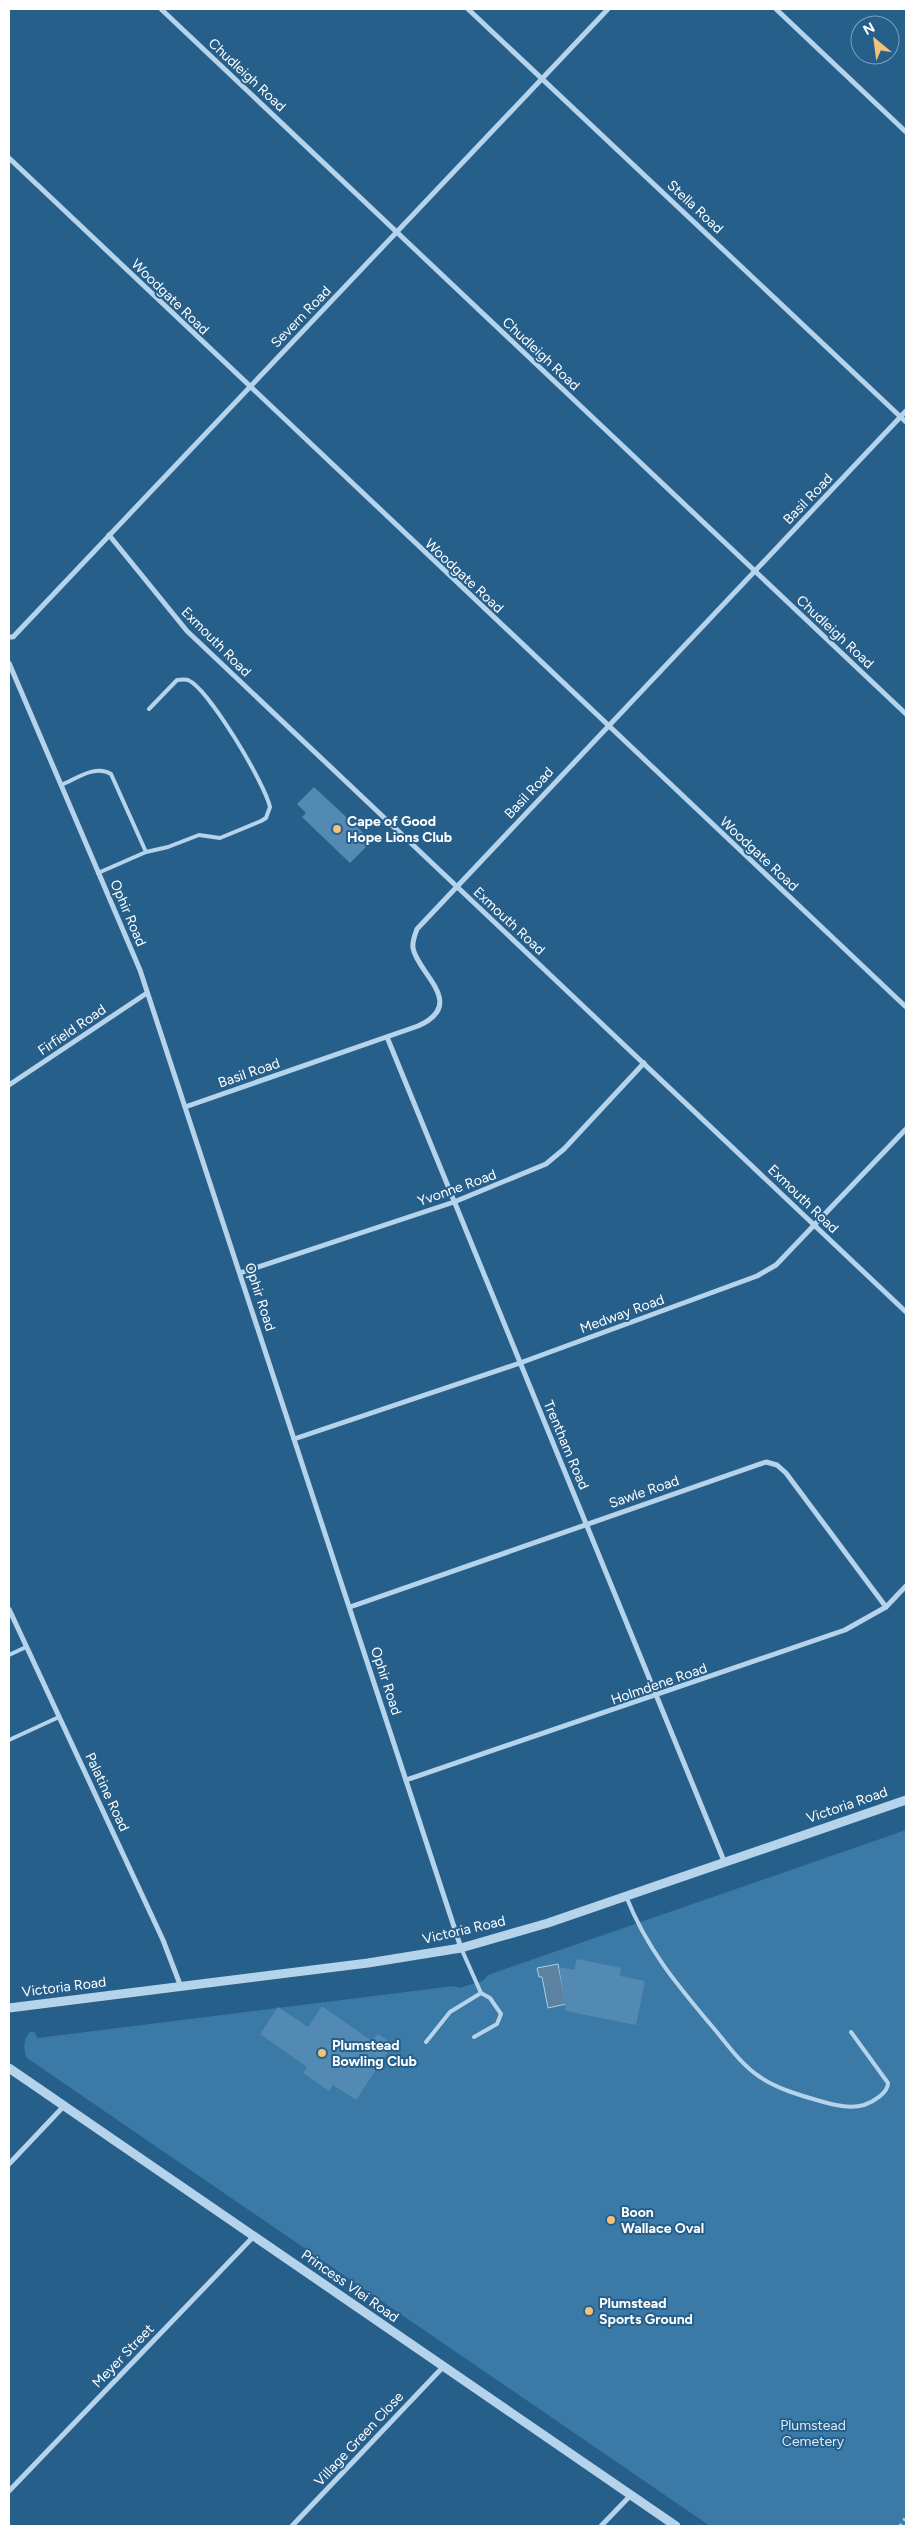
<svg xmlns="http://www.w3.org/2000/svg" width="915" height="2535" font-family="Figtree,sans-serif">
<rect width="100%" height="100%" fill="#275f8b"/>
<path fill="#3b79a7" d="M906 1830V2526H710L27 2058C23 2049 23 2040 30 2032H34L38 2038 454 1986 459 1988 483 1981 488 1975Z"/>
<polygon fill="#5c82a0" stroke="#a9cfea" points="558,1964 566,2004 548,2008 542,1977 539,1977 537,1968"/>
<g fill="#538ab3">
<polygon points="314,787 372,841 350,863 302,817 306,813 297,804"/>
<polygon points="577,1959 621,1968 620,1976 645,1981 636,2025 566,2011 559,1967 574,1970"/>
<polygon points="322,2006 372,2041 378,2034 393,2044 356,2100 333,2085 329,2091 303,2073 307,2067 260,2034 278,2007 308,2027"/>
</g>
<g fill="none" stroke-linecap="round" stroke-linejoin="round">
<polyline stroke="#b5d3ea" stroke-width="3" stroke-dasharray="2.5 4" stroke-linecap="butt" points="900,2526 906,2517"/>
<g stroke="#b5d3ea" stroke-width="4">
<path d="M61 785C76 779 96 764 111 774L146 852 98 873"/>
<path d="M146 852 168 847 199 835 220 838 261 821 266 818 270 807C265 784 209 689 188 680 184 679 180 680 177 680L149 709"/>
<polyline points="9,1655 26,1647"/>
<polyline points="9,1740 59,1717"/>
<path d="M626 1896C647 1950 679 1987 716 2031 729 2047 742 2065 760 2077 778 2089 799 2095 820 2101 834 2105 850 2109 864 2105 873 2102 888 2093 888 2083L851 2032"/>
<polyline points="461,1948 481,1993 490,1998 501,2014 497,2024 474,2037"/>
<polyline points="426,2042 450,2012 481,1993"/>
</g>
<g stroke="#b5d3ea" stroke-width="5">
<polyline points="161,9 906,714"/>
<polyline points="468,9 906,422"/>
<polyline points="776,9 906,132"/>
<polyline points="9,158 906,1007"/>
<polyline points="109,535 187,631 906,1312"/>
<polyline points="9,637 13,637 608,9"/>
<polyline points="9,663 140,970 461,1948"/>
<polyline points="387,1037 724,1861"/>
<polyline points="9,1085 147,993"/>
<path d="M185 1107 418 1026C468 1004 417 973 413 948 412 941 415 935 417 929L906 411"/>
<polyline points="240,1273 454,1202 546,1164 564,1149 644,1063"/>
<polyline points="294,1439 520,1363 757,1276 776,1265 906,1129"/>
<polyline points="350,1607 766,1462 777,1465 786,1473 886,1607"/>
<polyline points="9,1609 163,1940 181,1987"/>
<polyline points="406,1780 845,1630 886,1607 906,1586"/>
<polyline points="9,2164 63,2107"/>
<polyline points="9,2491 254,2236"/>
<polyline points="292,2526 443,2367"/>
<polyline points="601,2526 631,2495"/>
</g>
<g stroke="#b5d3ea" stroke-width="9">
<polyline points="9,2008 368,1963 461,1948 548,1923 906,1800"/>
<polyline points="9,2068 676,2526"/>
</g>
</g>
<g fill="#f2c17a" stroke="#275f8b" stroke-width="2">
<circle cx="337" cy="829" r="5"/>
<circle cx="322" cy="2053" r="5"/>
<circle cx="611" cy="2220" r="5"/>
<circle cx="589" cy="2311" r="5"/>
</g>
<g text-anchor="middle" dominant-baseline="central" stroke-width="4" stroke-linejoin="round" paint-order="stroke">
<g font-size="14" fill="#fff" stroke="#275f8b">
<text transform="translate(247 75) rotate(43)">Chudleigh Road</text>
<text transform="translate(695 207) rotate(43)">Stella Road</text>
<text transform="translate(170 297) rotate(44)">Woodgate Road</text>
<text transform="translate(301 317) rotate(-46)">Severn Road</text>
<text transform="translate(541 354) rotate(43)">Chudleigh Road</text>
<text transform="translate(808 499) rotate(-46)">Basil Road</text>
<text transform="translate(464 576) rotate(43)">Woodgate Road</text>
<text transform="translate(835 632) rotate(43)">Chudleigh Road</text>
<text transform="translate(216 642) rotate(45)">Exmouth Road</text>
<text transform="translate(529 793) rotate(-47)">Basil Road</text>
<text transform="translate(759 854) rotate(43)">Woodgate Road</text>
<text transform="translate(128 913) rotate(67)">Ophir Road</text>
<text transform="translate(509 921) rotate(43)">Exmouth Road</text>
<text transform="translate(72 1030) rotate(-34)">Firfield Road</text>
<text transform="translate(249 1073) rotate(-19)">Basil Road</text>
<text transform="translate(457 1188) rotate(-20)">Yvonne Road</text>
<text transform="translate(803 1199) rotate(44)">Exmouth Road</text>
<text transform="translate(260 1297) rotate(72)">Ophir Road</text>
<text transform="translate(622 1314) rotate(-20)">Medway Road</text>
<text transform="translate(566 1445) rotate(67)">Trentham Road</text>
<text transform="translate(644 1492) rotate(-19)">Sawle Road</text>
<text transform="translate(386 1681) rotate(72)">Ophir Road</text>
<text transform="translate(659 1684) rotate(-19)">Holmdene Road</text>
<text transform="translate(107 1792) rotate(65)">Palatine Road</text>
<text transform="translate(847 1805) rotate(-19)">Victoria Road</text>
<text transform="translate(464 1930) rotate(-13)">Victoria Road</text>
<text transform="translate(64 1987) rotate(-7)">Victoria Road</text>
<text transform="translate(350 2286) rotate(35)">Princess Vlei Road</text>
<text transform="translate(123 2356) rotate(-46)">Meyer Street</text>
<text transform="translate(359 2439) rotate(-47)">Village Green Close</text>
</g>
<g font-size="14" font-weight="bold" fill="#fff" stroke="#275f8b" text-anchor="start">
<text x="347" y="821">Cape of Good<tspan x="347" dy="16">Hope Lions Club</tspan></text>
<text x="332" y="2045">Plumstead<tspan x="332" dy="16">Bowling Club</tspan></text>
<text x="621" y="2212">Boon<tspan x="621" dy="16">Wallace Oval</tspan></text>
<text x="599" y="2303">Plumstead<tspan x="599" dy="16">Sports Ground</tspan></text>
</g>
<g font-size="14" fill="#d9ebf8" stroke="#275f8b">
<text x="813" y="2425">Plumstead<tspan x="813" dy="16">Cemetery</tspan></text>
</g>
</g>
<rect width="915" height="2535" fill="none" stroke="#ffffff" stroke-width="20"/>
<g transform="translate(875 40) rotate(331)"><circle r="24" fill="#275f8b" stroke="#7d9fb9"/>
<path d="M0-4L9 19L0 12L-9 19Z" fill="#f2c17a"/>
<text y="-8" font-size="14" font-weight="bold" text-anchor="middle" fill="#ffffff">N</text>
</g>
</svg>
